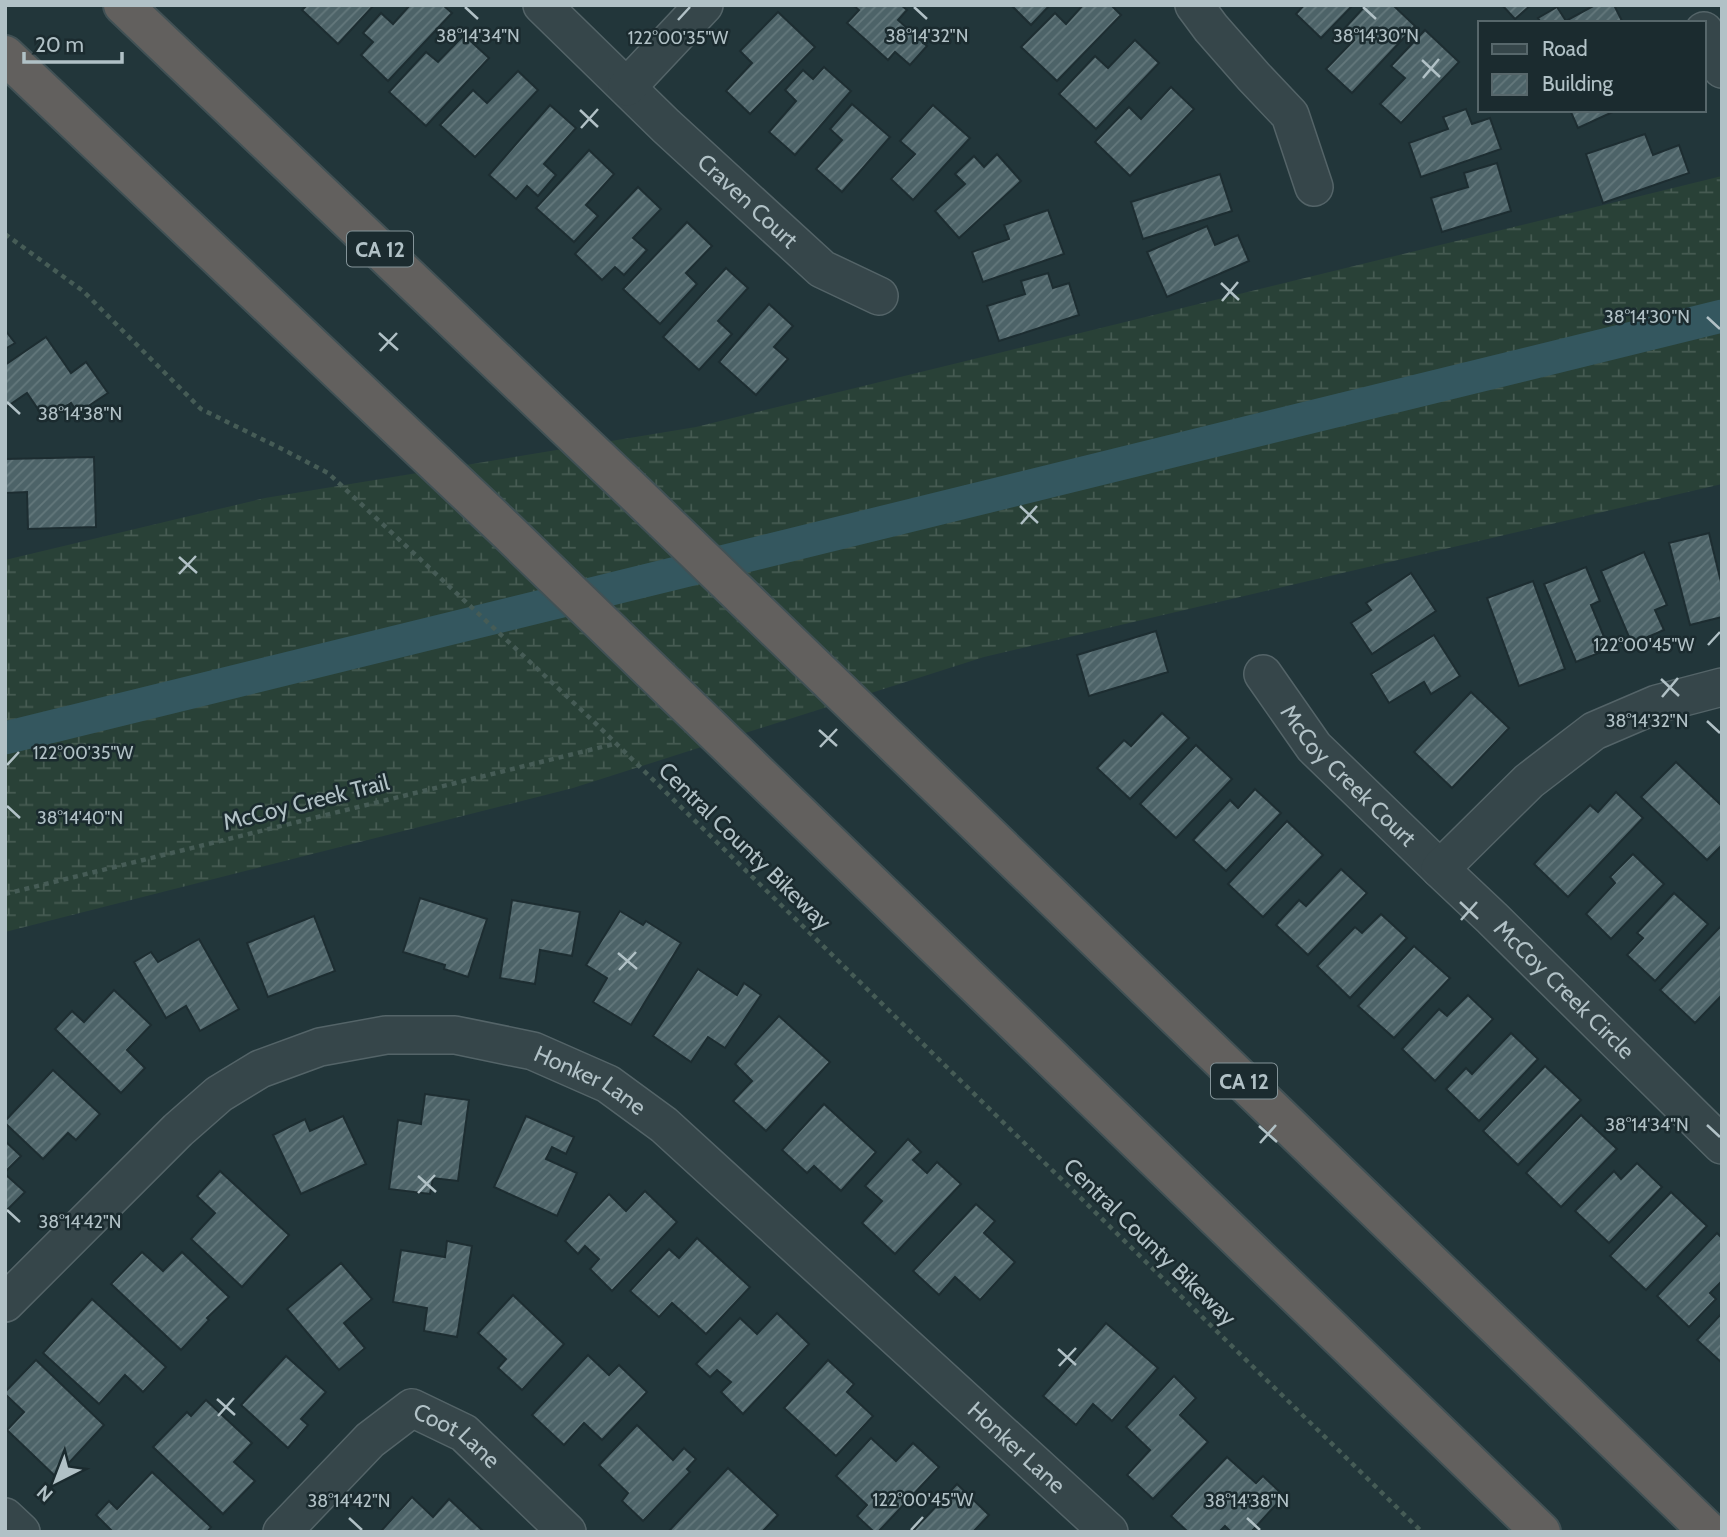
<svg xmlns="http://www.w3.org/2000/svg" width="1727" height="1537" font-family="Cabin,sans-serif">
<defs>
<pattern id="wetland-marsh" width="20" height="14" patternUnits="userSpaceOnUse" patternTransform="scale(1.75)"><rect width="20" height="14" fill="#294137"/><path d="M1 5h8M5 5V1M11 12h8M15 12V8" fill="none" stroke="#465b52"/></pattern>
<pattern id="building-hatch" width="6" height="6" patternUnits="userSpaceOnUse" patternTransform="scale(1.75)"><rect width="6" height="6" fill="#4d6368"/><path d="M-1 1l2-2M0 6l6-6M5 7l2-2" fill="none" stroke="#64787c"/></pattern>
</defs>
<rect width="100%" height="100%" fill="#22363a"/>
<polygon fill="url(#wetland-marsh)" points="1722,176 1722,484 984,657 573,788 5,932 5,560 265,498 696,427"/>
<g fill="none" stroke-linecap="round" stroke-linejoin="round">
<polyline stroke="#34575f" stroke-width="33" points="5,738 1722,316"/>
</g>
<g fill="url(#building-hatch)" stroke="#1d2d31" stroke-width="2">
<polygon points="307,5 374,5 338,44 302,10"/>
<polygon points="410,5 443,5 452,13 388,81 361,55 373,42 363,33 381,13 393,24"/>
<polygon points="853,5 901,5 907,10 898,20 927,46 910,65 895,52 888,60 847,23 859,10"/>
<polygon points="1011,5 1050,5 1031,25"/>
<polygon points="1083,5 1111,5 1121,15 1057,81 1021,47 1055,13 1066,24"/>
<polygon points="1304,5 1353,5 1321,38 1296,14"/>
<polygon points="1366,5 1393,5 1415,26 1352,93 1326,69 1354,40 1343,30"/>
<polygon points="1502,5 1531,5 1515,19"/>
<polygon points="1595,5 1614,5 1623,23 1541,23 1538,18 1557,7 1566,21"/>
<polygon points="778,12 815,47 750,114 726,91 752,63 740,51"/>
<polygon points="1425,30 1459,62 1401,123 1380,104 1405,78 1391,66"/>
<polygon points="464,35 489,58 426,126 389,92 426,52 438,62"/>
<polygon points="1135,40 1159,63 1096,129 1059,94 1095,56 1108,68"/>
<polygon points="824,67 851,91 795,155 769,132 796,101 785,90 803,70 813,79"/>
<polygon points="518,71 538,90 475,157 440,125 473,90 487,103"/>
<polygon points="1171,87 1194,109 1130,176 1095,142 1129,107 1141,119"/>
<polygon points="852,104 890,137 842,192 816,169 842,140 830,129"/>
<polygon points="550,105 576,128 544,164 556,175 538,196 527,186 516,199 489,175"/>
<polygon points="933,105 970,138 913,200 891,179 915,154 900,141"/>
<polygon points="1466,109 1472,124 1490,118 1501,149 1421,177 1409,143 1448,129 1443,117"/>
<polygon points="1570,110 1617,110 1578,128"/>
<polygon points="1645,134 1653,155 1679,145 1689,173 1603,203 1586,154"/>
<polygon points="589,150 614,174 586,205 598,216 574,242 536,208"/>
<polygon points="997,154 1021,181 959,238 935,211 965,184 955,174 974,156 984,167"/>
<polygon points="1497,163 1511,211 1442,232 1431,198 1468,187 1464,173"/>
<polygon points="1220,174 1232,211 1143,239 1131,202"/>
<polygon points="638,187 661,209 633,238 647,250 624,275 615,267 602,280 575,254"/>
<polygon points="1048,210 1064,254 983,282 972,252 1009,239 1004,225"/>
<polygon points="687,222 712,246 686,273 697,284 660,324 623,289"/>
<polygon points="1207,226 1215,245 1238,235 1249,261 1167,297 1147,252"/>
<polygon points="726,268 748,288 718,321 732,334 699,370 663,337"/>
<polygon points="1048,273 1053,288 1069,283 1079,315 999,341 987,306 1025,294 1021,281"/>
<polygon points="769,304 793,326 774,347 788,359 756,395 719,362"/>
<polygon points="5,330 15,343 5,349"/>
<polygon points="46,337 71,373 86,362 108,393 78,413 71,403 46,421 27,393 5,408 5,365"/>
<polygon points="94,457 96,527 28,529 27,492 5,493 5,459"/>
<polygon points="1709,533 1722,586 1722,617 1690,625 1669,543"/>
<polygon points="1644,552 1667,605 1655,610 1664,630 1632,644 1601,571"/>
<polygon points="1586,567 1600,601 1591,605 1609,649 1576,662 1544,584"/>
<polygon points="1411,573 1436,611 1372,654 1351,623 1371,610 1366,603"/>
<polygon points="1533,581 1565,669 1519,686 1487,598"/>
<polygon points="1156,631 1168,672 1089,696 1077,655"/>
<polygon points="1434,635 1460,676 1431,694 1424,682 1389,703 1371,674"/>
<polygon points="1471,692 1509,728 1452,788 1414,752"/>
<polygon points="1162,713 1189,738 1130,799 1097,768 1124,740 1131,746"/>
<polygon points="1196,745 1232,779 1176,838 1140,804"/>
<polygon points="1676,762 1722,806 1722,845 1707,860 1641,797"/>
<polygon points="1255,789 1281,813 1226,871 1193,840 1230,800 1238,808"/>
<polygon points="1616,792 1643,818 1568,897 1534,864 1590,805 1598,812"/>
<polygon points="1287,821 1323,855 1263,917 1228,884"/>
<polygon points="1633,854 1664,884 1611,939 1586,914 1615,883 1610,877"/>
<polygon points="1341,869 1367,893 1308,955 1276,925 1299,900 1306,906"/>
<polygon points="1674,893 1708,924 1655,981 1627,955 1643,938 1637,933"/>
<polygon points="420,898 487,919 468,977 444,969 445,965 403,952"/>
<polygon points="512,900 580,912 572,956 540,950 535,984 500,978"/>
<polygon points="620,911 643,925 646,921 681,943 631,1025 593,1002 607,978 586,965"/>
<polygon points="1381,914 1407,938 1350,998 1317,966 1355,927 1362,933"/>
<polygon points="314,916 335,971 268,997 247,943"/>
<polygon points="1721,926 1722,928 1722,995 1695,1023 1660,990"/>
<polygon points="199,939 239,1009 200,1031 186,1006 166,1018 134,962 151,952 158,962"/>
<polygon points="1414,946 1450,978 1394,1038 1358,1006"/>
<polygon points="698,969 737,995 744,983 761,995 725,1048 708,1037 691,1062 653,1036"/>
<polygon points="114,990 151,1025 127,1050 145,1068 121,1093 55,1029 72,1011 84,1022"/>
<polygon points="1468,995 1493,1019 1435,1081 1402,1049 1439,1009 1447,1016"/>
<polygon points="779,1016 830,1062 766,1131 733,1101 752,1081 735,1064"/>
<polygon points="1511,1033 1538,1059 1479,1121 1446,1089 1466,1068 1472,1074"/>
<polygon points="1545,1066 1581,1100 1518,1165 1483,1131"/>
<polygon points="53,1070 100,1114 76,1140 68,1133 43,1159 5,1123 5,1121"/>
<polygon points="425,1094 469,1100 458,1181 433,1178 430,1194 389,1189 398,1120 421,1124"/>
<polygon points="824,1104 876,1152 841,1191 814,1166 807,1173 782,1150"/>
<polygon points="1581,1115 1617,1149 1561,1207 1526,1173"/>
<polygon points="343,1116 366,1164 301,1194 273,1135 305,1119 310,1131"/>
<polygon points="526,1116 574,1137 566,1154 552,1147 546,1159 577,1173 557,1216 494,1187"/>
<polygon points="908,1139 921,1152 913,1160 927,1173 937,1162 961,1184 895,1254 862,1223 882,1201 865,1186"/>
<polygon points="5,1141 21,1156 5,1172"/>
<polygon points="1637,1163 1662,1187 1609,1243 1575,1211 1614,1171 1621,1179"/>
<polygon points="220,1171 289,1235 242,1287 191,1239 215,1213 197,1196"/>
<polygon points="5,1174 25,1192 5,1212"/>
<polygon points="645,1191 677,1222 612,1291 590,1269 599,1259 585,1246 578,1254 565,1241 609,1194 626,1211"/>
<polygon points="1671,1192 1707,1226 1646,1290 1610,1256"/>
<polygon points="976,1204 995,1221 984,1233 1015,1262 980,1300 955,1277 939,1295 913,1271"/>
<polygon points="1717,1233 1722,1238 1722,1281 1710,1293 1716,1299 1689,1327 1657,1296"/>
<polygon points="697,1238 750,1287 706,1334 672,1303 659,1317 630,1291 669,1249 679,1258"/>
<polygon points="447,1241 472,1246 457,1337 424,1331 427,1308 393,1302 401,1250 445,1257"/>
<polygon points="142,1252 163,1271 182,1252 229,1297 207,1318 209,1320 181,1350 111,1284"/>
<polygon points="341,1263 372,1299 344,1323 365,1348 339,1370 287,1309"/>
<polygon points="513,1295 564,1344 522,1390 498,1368 506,1359 478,1333"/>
<polygon points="92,1299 166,1367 143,1392 125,1375 99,1404 43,1353"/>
<polygon points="777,1313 809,1344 743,1414 721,1392 731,1382 717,1370 710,1377 696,1364 740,1318 757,1334"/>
<polygon points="1722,1313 1722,1363 1697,1340"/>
<polygon points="1106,1323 1158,1368 1112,1421 1093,1404 1076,1425 1043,1396"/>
<polygon points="588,1355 609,1375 619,1365 647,1392 602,1440 584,1423 564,1445 532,1415"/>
<polygon points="286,1356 326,1392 301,1419 308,1425 288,1448 241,1405"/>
<polygon points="36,1360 104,1425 56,1477 7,1430 24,1412 5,1394 5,1392"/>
<polygon points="828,1360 854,1384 847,1392 873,1416 836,1456 784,1408"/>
<polygon points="1174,1376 1196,1398 1180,1415 1208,1442 1153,1499 1127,1475 1150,1450 1126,1427"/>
<polygon points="206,1400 252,1443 234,1462 255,1481 223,1514 153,1447 187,1412 191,1416"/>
<polygon points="637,1425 673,1460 684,1448 696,1459 687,1469 690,1472 643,1521 622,1501 628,1493 599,1465"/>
<polygon points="871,1438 896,1461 913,1443 939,1467 878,1532 874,1532 857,1516 867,1505 836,1476"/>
<polygon points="1227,1457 1256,1483 1263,1476 1284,1496 1251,1532 1231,1532 1225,1526 1219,1532 1188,1532 1171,1516"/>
<polygon points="728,1468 778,1515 762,1532 668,1532"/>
<polygon points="152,1472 211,1527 207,1532 113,1532 96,1515 109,1501 117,1509"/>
<polygon points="957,1484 989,1515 973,1532 912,1532"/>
<polygon points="412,1497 433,1517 449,1499 484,1532 384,1532 382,1530"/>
</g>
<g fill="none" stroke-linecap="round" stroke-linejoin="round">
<defs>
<g id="minor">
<path id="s1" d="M542 5 666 126 822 269 879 296"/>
<polyline points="1194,5 1211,28 1254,77 1290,115 1314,187"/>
<polyline points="1704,31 1722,69"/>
<polyline points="627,87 704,5"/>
<path id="s2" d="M1263 674 1314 747 1440 869"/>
<path id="s3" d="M1722 687 1657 704 1594 731 1529 781 1440 869 1492 918 1722 1145"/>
<path id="s4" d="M5 1303 178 1130 219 1094 260 1069 320 1047 386 1035H455L533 1051 608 1084 664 1125 1109 1532"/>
<polyline points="5,1517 21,1532"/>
<path id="s5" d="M282 1532 370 1440 412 1408 464 1433 567 1532"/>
</g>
<g id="trunk">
<polyline points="123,5 636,494 1709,1532"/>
<polyline points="5,55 506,530 1541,1532"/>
</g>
</defs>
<use href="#minor" stroke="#546468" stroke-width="40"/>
<use href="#trunk" stroke="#415155" stroke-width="42"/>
<g stroke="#465c56" stroke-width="4.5" stroke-dasharray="5 5" stroke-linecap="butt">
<polyline points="5,234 83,291 201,409 284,450 328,473 591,719 1422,1532"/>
<polyline points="5,894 614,744"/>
</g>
<use href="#minor" stroke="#36464a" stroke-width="37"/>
<use href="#trunk" stroke="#62605e" stroke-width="38"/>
</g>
<path fill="none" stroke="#b1c1c6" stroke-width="2.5" d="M465 7 478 19M914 7 927 19M1363 7 1376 19M678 20 690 7M1422 60 1440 77M1423 78 1439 59M580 110 598 127M581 128 598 109M1221 283 1239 300M1222 301 1238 282M1707 317 1720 329M379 333 398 350M380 351 397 333M7 402 20 414M1020 506 1038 523M1021 524 1037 506M179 557 197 573M179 574 196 556M1708 645 1720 632M1661 679 1679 696M1662 697 1678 678M1707 721 1720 733M819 730 837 746M820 747 837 729M7 765 19 752M7 806 20 818M1460 902 1478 919M1461 920 1477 902M618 953 637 969M619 970 636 952M1707 1125 1720 1137M1259 1126 1277 1142M1260 1143 1276 1125M418 1176 436 1192M418 1193 435 1175M7 1210 20 1222M1058 1349 1076 1365M1059 1366 1076 1348M217 1399 235 1415M218 1416 234 1398M349 1518 362 1530M1247 1518 1260 1530M911 1530 923 1517"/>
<g text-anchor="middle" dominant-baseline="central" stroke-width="5" stroke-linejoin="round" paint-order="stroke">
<g fill="#1b2b2f" stroke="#849499" stroke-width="2">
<rect x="347" y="231.5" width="66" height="35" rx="5"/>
<rect x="1211" y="1063.5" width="66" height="35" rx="5"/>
</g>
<g font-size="21" font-weight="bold" fill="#b1c1c6">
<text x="380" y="249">CA 12</text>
<text x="1244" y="1081">CA 12</text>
</g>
<g font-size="23" fill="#b1c1c6" stroke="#1b2b2f">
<text stroke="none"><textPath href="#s1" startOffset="284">Craven Court</textPath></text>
<text stroke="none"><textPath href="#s2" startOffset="133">McCoy Creek Court</textPath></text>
<text transform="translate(306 802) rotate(-14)">McCoy Creek Trail</text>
<text transform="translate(745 846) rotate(44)">Central County Bikeway</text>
<text stroke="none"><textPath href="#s3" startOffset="516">McCoy Creek Circle</textPath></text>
<text stroke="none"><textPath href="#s4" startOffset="691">Honker Lane</textPath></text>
<text transform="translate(1150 1242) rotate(44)">Central County Bikeway</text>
<text stroke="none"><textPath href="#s5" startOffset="233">Coot Lane</textPath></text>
<text stroke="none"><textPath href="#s4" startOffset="1256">Honker Lane</textPath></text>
</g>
</g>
<g font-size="18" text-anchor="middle" fill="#b1c1c6" stroke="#1b2b2f" stroke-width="5" stroke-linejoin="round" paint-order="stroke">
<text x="478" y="42">38°14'34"N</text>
<text x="927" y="42">38°14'32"N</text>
<text x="1376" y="42">38°14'30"N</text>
<text x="678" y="44">122°00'35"W</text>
<text x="1647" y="323">38°14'30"N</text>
<text x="80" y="420">38°14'38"N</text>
<text x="1644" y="651">122°00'45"W</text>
<text x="1647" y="727">38°14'32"N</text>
<text x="83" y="759">122°00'35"W</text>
<text x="80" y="824">38°14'40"N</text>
<text x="1647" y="1131">38°14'34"N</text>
<text x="80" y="1228">38°14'42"N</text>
<text x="923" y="1506">122°00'45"W</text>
<text x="349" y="1507">38°14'42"N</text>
<text x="1247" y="1507">38°14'38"N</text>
</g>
<rect width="1727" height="1537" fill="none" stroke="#b1c1c6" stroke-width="14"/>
<rect x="1478" y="21" width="228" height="91" fill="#1b2b2f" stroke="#57676b" stroke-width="2"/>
<rect x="1492" y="44" width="35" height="10" fill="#36464a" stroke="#57676b" stroke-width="2"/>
<text x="1542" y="56" font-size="21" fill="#b1c1c6">Road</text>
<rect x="1492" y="74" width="35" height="21" fill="url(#building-hatch)" stroke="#57676b" stroke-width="2"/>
<text x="1542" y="91" font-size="21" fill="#b1c1c6">Building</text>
<g transform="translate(56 1481) rotate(222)" stroke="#1b2b2f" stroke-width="5" paint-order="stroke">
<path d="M0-5L12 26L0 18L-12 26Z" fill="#b1c1c6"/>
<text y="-10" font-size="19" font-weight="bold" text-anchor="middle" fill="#b1c1c6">N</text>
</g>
<path d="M24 52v10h98v-10" fill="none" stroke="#b1c1c6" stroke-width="3.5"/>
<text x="35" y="52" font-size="21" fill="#b1c1c6" stroke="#1b2b2f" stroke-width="5" paint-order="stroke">20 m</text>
</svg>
